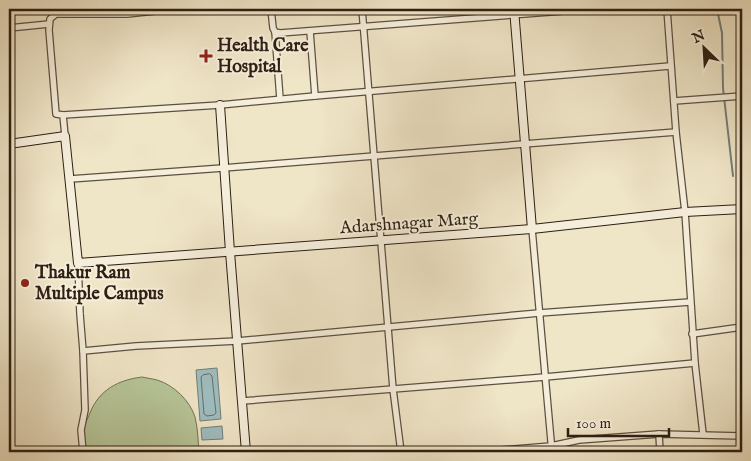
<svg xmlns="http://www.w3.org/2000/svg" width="751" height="461" font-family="'IM FELL English',serif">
<rect width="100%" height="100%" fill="#efe5c7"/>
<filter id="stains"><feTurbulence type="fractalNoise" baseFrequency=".004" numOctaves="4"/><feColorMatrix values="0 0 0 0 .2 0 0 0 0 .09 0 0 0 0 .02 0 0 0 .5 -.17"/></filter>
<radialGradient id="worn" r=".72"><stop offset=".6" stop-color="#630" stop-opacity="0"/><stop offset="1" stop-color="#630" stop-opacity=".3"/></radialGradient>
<path fill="#b6c598" stroke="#727255" d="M142 377C147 378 153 379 157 380 174 385 190 401 195 417 198 429 198 441 199 452H85C85 444 83 436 84 428 85 423 88 418 90 413 99 390 118 380 142 377Z"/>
<g fill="#9ebdbf" stroke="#717e7a">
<polygon points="217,368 221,419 200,421 196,370"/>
<polygon points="222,426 223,439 202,440 201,428"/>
</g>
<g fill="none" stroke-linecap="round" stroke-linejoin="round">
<polygon stroke="#666e68" stroke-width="1" points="210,374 212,376 216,413 214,415 207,416 204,414 201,377 203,375"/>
<polyline stroke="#717e7a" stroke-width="2" points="717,9 722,33 723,88 733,176"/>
<defs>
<g id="street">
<polyline points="271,9 273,28 275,32 280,33 590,9"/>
<polyline points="362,9 393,389 401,452"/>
<polyline points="667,9 676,132 685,212 695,363 703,434"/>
<polyline points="9,28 49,24"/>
<polyline points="310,31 315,96"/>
<polyline points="275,32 280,99"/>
<polyline points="674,101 742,96"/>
<polyline points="63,115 220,105 315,96 670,66"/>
<polyline points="65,136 63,115 56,114 49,30 50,19 56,14 127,14 174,9"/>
<polyline points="70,179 223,168 676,132"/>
<polyline points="532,229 552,452"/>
<polyline points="78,263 80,314 83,351 85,410 81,430 83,452"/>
<polyline points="692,334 742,327"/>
<polyline points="83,351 136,346 237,341 539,313 690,302"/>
<polyline points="242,401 545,377 695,363"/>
<polyline points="659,434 660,452"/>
<polyline points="477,452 551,446 579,440 659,434 742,436"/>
</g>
<g id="secondary">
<polyline points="514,9 532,229"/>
<polyline points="220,105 230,252 246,452"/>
<polyline points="9,144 65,136 78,263 532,229 685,212 742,209"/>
</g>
</defs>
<use href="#street" stroke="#5e503f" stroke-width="8"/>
<use href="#secondary" stroke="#2e1f12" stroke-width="10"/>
<use href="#street" stroke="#f5eedb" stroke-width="5.5"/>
<use href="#secondary" stroke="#f5eedb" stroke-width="8"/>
</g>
<g fill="#8f2418" stroke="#f5eedb" stroke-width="2">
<path d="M203.5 48.5h5v5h5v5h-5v5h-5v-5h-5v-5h5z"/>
<circle cx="25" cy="283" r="5"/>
</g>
<g text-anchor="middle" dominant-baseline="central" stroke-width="4" stroke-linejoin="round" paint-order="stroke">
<g font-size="18" font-weight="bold" fill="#2e1f12" stroke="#f5eedb" text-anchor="start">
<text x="217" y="46">Health Care<tspan x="217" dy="21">Hospital</tspan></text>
<text x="35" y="273">Thakur Ram<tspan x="35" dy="21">Multiple Campus</tspan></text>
</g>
<g font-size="18" fill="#2e1f12" stroke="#f5eedb">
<text transform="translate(409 224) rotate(-4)">Adarshnagar Marg</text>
</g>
</g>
<rect width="751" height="461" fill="none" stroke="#efe5c7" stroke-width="30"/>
<rect x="10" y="10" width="731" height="441" fill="none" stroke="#2e1f12" stroke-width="2.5"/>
<rect x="15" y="15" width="721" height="431" fill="none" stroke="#2e1f12"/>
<g transform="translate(704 48) rotate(335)" stroke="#f5eedb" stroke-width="4" paint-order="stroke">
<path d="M0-4L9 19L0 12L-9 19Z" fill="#2e1f12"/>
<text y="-8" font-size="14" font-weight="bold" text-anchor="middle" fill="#2e1f12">N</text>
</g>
<path d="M568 428v8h101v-8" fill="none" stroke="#2e1f12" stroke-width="2.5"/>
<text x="576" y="428" font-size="15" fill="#2e1f12" stroke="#f5eedb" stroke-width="4" paint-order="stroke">100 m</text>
<rect width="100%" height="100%" filter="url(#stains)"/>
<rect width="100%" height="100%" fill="url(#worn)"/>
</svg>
